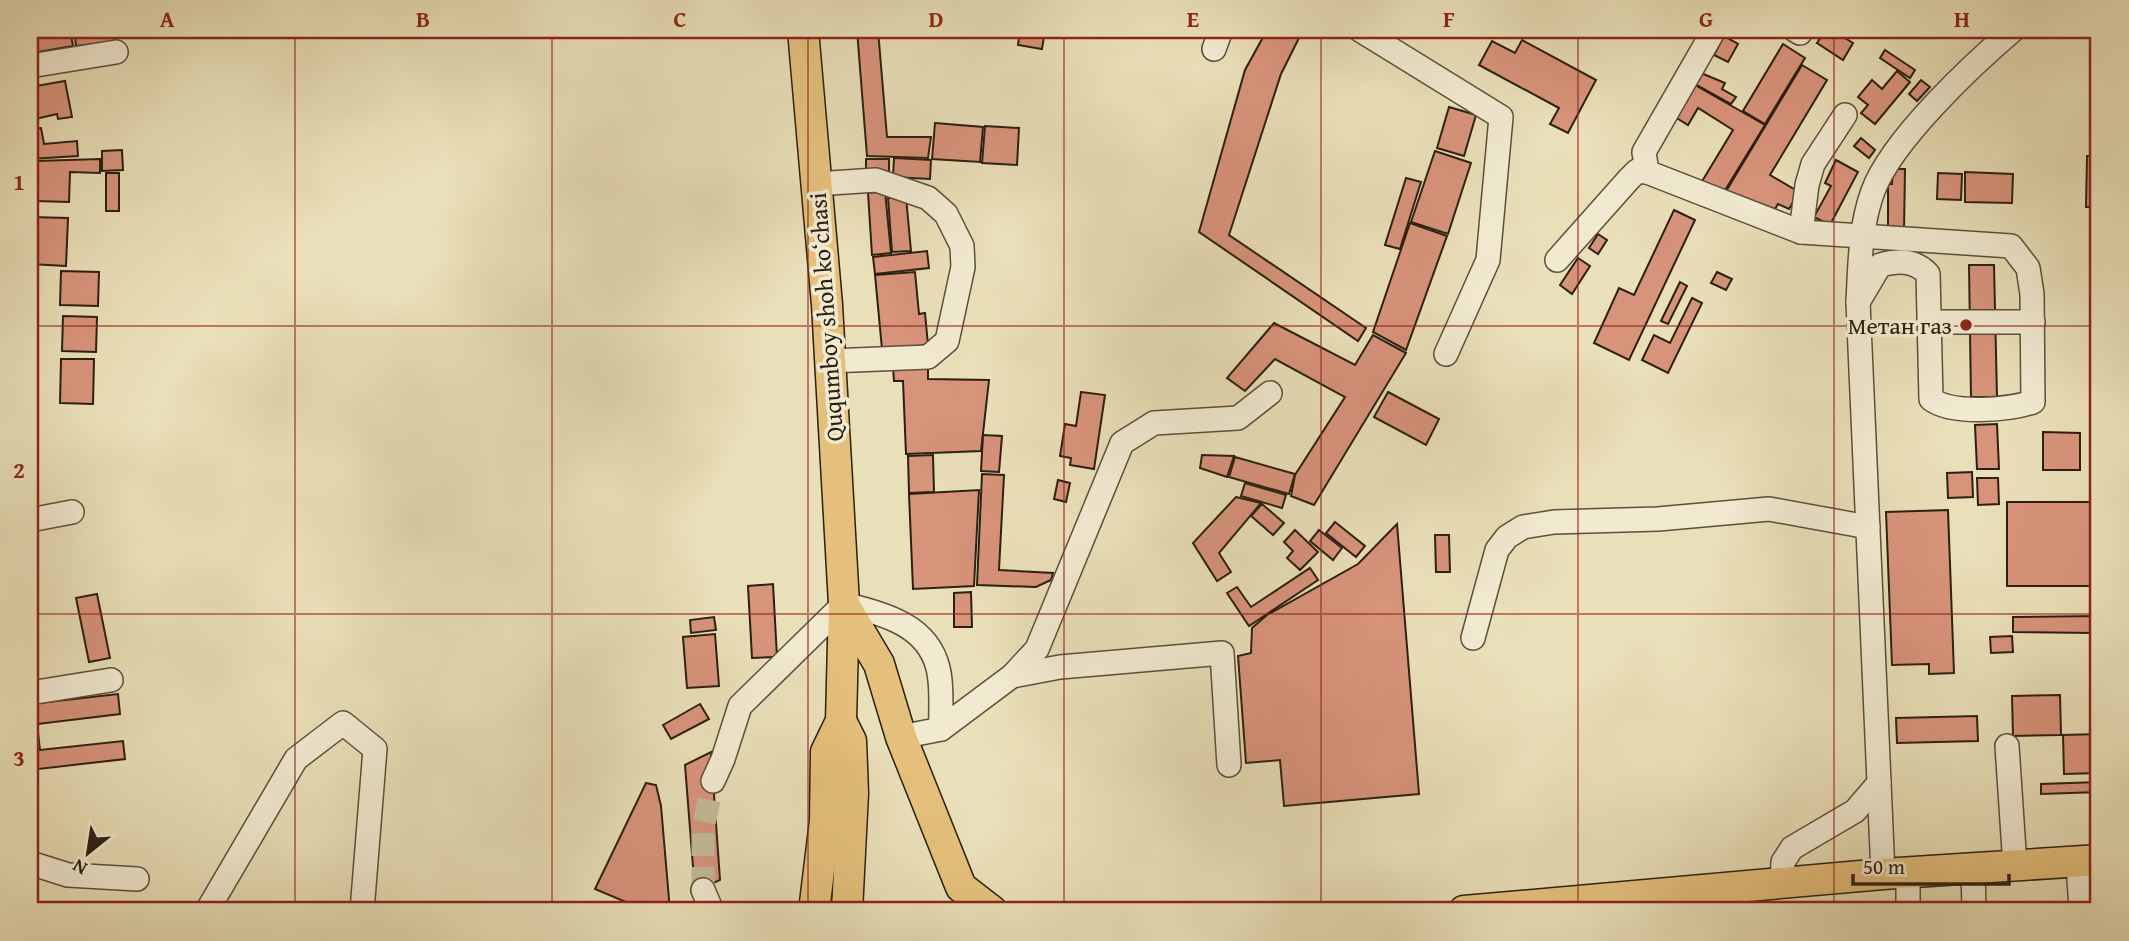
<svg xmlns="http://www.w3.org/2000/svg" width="2129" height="941" font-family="'Gentium Book Plus',serif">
<rect width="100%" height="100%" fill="#e9dfb8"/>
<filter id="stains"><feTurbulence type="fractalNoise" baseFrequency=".00286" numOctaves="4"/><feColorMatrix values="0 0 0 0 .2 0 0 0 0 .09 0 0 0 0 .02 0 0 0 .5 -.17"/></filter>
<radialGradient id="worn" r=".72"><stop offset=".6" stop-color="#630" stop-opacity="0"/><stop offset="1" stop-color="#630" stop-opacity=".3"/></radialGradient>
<g fill="#d8937b" stroke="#2b2011" stroke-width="2">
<polygon points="30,30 70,30 73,46 32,53"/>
<polygon points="74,30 114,30 115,42 76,46"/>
<polygon points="857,30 878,30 887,137 931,137 928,158 867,156"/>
<polygon points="1020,30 1045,30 1042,49 1018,45"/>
<polygon points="1267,30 1303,30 1281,74 1229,235 1366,328 1358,341 1199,232 1245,70"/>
<polygon points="1826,30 1832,30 1853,43 1843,60 1817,43"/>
<polygon points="1724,36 1738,44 1728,62 1714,55"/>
<polygon points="1522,40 1596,80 1568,133 1550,124 1559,108 1479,65 1492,41 1515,53"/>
<polygon points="1783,44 1805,58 1765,124 1743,111"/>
<polygon points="1885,50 1915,70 1910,78 1880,58"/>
<polygon points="1802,65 1827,80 1770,175 1799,192 1789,209 1778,204 1775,209 1725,193"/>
<polygon points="1897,71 1910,82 1875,124 1861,113 1868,105 1858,97 1872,80 1882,89"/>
<polygon points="1701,73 1725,83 1722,89 1736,97 1731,104 1695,84"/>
<polygon points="1921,80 1930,87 1917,101 1909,94"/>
<polygon points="65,81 72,117 58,119 57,114 35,119 30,87"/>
<polygon points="1695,85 1765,125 1724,192 1701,183 1733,130 1698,108 1688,125 1675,117"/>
<polygon points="1449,107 1476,115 1464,156 1437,148"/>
<polygon points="935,123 983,127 980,162 932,159"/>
<polygon points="985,126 1019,128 1017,165 982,163"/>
<polygon points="41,128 44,144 77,141 78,156 30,159 30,129"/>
<polygon points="1861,138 1875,150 1869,158 1854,146"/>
<polygon points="122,150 123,170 102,171 102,151"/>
<polygon points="1435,151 1471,163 1448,234 1411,222"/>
<polygon points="2087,156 2099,156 2099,207 2086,207"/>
<polygon points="894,158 931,160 930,179 893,177"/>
<polygon points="100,159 100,173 70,172 69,202 36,201 35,161"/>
<rect x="866" y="159" width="23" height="19"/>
<polygon points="1836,160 1858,172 1830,225 1814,217 1831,186 1825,183"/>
<polygon points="1893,169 1905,169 1904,231 1888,231 1888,184 1892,184"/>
<polygon points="1965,172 2013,174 2012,203 1965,202"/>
<rect x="106" y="173" width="13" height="38"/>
<polygon points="1938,173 1962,174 1961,200 1937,199"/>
<polygon points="1406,178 1421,182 1400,249 1385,245"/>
<polygon points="885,191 891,253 872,255 868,193"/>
<polygon points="906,197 911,251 892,252 888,198"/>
<polygon points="1674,210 1695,220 1629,360 1594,343 1619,288 1634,295"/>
<polygon points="30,217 68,218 66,266 30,264"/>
<polygon points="1410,223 1447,236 1406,350 1373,332"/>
<polygon points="1598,234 1607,240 1598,254 1589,248"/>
<polygon points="927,251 929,268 875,274 873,257"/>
<polygon points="1578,258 1590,266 1572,294 1560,285"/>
<polygon points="1969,265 1994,265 1997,397 1971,397"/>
<polygon points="61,271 99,272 98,306 60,305"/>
<polygon points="915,272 919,314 925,313 928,345 882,349 875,275"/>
<polygon points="1717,272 1732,279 1726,290 1711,283"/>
<polygon points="1680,282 1687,286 1668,324 1661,321"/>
<polygon points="1692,298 1702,303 1668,373 1642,360 1654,335 1670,343"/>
<polygon points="63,316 97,317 96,352 62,351"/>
<polygon points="1274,323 1355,365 1373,335 1406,353 1314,505 1291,496 1295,475 1345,397 1275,359 1245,391 1227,378"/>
<polygon points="61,359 94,359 93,404 60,403"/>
<polygon points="928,365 928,379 989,380 981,451 906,454 903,381 894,381 893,367"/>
<polygon points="1081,392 1105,395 1094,469 1070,465 1071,458 1060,456 1065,424 1076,426"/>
<polygon points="1388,392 1439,419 1426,445 1374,417"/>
<polygon points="1997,424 1999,469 1977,469 1975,425"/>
<polygon points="2043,432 2080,433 2080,470 2043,470"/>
<polygon points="983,435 1002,436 999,472 981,471"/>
<polygon points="933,455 934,492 909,493 908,456"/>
<polygon points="1202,455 1234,456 1227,477 1200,468"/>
<polygon points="1235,457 1295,474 1289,494 1229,477"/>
<polygon points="1972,472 1973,497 1948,498 1947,473"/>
<polygon points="982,474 1004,475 999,570 1053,573 1051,580 1036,587 977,585"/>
<polygon points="1977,478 1998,478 1999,504 1978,505"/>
<polygon points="1058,480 1070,483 1066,502 1054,499"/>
<polygon points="1245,483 1286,495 1282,508 1241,496"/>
<polygon points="979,490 974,586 913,589 909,494"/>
<polygon points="1236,497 1261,503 1219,553 1231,572 1217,581 1193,543"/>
<polygon points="2007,502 2097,502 2098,586 2007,586"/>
<polygon points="1262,504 1284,523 1273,535 1251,516"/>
<polygon points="1948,510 1954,673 1929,674 1929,664 1892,665 1886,512"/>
<polygon points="1335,522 1365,546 1356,557 1326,533"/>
<polygon points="1397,524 1419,794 1284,806 1280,760 1246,763 1238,656 1251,653 1252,628 1267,615 1358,564"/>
<polygon points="1295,530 1318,552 1300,570 1287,558 1293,551 1284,542"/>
<polygon points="1319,530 1342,548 1333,560 1310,541"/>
<polygon points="1435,535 1449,535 1450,572 1436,572"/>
<polygon points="1310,568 1318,580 1249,626 1227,593 1237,587 1251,607"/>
<polygon points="773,584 777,657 752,658 748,586"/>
<polygon points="971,592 972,627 954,627 954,593"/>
<polygon points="97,594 110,658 89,662 76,598"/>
<polygon points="2099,616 2099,681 2093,681 2093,633 2013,632 2013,617"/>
<polygon points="714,617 716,630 691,633 690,620"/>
<polygon points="715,634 719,686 687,688 683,637"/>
<polygon points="2012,636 2013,652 1991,653 1990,637"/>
<polygon points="118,694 120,714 37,724 40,750 123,741 125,759 30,770 30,704"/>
<polygon points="2060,695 2061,735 2013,736 2012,696"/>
<polygon points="700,704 709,719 671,739 663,725"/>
<polygon points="1977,716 1978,741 1897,743 1896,718"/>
<polygon points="2099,734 2099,773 2064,774 2063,735"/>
<polygon points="711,752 720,880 695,892 685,765"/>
<polygon points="2099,782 2099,792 2041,794 2041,784"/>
<polygon points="646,783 656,785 661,806 670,911 647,911 595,889"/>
</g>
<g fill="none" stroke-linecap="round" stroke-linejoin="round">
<polyline stroke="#c3b997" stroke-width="23" stroke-dasharray="23 11" stroke-linecap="butt" points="703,890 703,829 713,781"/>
<defs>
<g id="minor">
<polyline points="1360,30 1501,117 1488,260 1446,354"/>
<path d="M1714 30 1644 152 1647 172 1801 232 2011 246 2028 268 2032 294 2033 402C2008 410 1952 415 1931 399L1928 274C1915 260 1898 260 1880 265L1858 302"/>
<polyline points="1795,30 1800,33"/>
<polyline points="1214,49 1221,30"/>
<polyline points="30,66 116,52"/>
<polyline points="816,184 876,180 928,198 946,214 962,246 963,267 947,341 928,357 830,361"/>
<polyline points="1801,232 1807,185 1813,164 1845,115"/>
<polyline points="1557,260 1629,179 1637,171 1647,172"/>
<polyline points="1929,322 2033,322"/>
<polyline points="30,520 72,512"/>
<polyline points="1473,638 1497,550 1507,537 1523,527 1554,522 1658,519 1769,509 1868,527"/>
<polyline points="1012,676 1060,667 1222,653 1229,765"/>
<polyline points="30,693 111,680"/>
<polyline points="901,737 941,729 1012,676 1037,649 1122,443 1154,423 1238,418 1270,393"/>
<polyline points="2007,746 2015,866"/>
<path d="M713 781 723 759 740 706 844 604C883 614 927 624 938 668 943 687 940 710 941 729"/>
<polyline points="2078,862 2081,911"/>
<polyline points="30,863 68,875 137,879"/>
<polyline points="1973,869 1974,911"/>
<polyline points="1908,873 1908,911"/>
<path d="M1883 874 1858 302C1860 264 1860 226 1873 191 1892 140 1971 66 2013 30"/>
<polyline points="1782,883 1783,862 1792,848 1855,811 1879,783"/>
<polyline points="703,890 712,911"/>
<polyline points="2099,899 2099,911"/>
<polyline points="207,911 296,759 343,723 375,749 362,911"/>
</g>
<g id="major">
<polyline points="803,30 827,305 844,604 841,721 826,752 825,821 814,911"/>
<polyline points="844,605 879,664 901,737 961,887 992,911"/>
<polyline points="841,721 851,741 853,793 847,911"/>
<polyline points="1464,911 1883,874 2099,860"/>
</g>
</defs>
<use href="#minor" stroke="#5a503b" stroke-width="26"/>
<use href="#major" stroke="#2b2011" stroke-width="33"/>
<use href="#minor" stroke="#f1ead1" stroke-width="23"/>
<use href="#major" stroke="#e4c07c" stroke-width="30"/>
</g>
<path fill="none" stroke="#8f2418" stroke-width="2" stroke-opacity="0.55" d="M295 30V911M552 30V911M808 30V911M1064 30V911M1321 30V911M1578 30V911M1834 30V911M30 326H2099M30 614H2099"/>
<circle fill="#8f2418" stroke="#f1ead1" stroke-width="2.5" cx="1966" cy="325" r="7"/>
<g text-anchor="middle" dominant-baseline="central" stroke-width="7" stroke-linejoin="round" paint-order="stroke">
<g font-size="24" fill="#2b2011" stroke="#f1ead1">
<text transform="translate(826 317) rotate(-94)">Ququmboy shoh koʻchasi</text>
</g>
<g font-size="24" fill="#2b2011" stroke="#f1ead1" text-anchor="end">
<text x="1952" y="325">Метан газ</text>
</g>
</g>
<rect width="2129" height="941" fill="none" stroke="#e9dfb8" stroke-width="77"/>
<g transform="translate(88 853) rotate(210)" stroke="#f1ead1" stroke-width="5" paint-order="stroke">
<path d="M0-5L12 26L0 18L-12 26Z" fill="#2b2011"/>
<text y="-10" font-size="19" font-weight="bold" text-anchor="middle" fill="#2b2011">N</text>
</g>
<path d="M1853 874v10h156v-10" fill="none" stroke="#2b2011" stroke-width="3.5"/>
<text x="1863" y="874" font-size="21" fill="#2b2011" stroke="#f1ead1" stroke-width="5" paint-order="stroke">50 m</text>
<rect x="38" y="38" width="2052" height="864" fill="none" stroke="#8f2418" stroke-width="2.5"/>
<g font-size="23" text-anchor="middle" font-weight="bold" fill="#8f2418">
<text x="167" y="27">A</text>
<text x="423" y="27">B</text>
<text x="680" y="27">C</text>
<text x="936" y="27">D</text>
<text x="1193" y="27">E</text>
<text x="1449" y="27">F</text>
<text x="1706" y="27">G</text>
<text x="1962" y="27">H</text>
<text x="19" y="190">1</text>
<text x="19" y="478">2</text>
<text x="19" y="766">3</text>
</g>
<rect width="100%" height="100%" filter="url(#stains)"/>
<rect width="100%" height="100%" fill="url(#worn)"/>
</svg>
